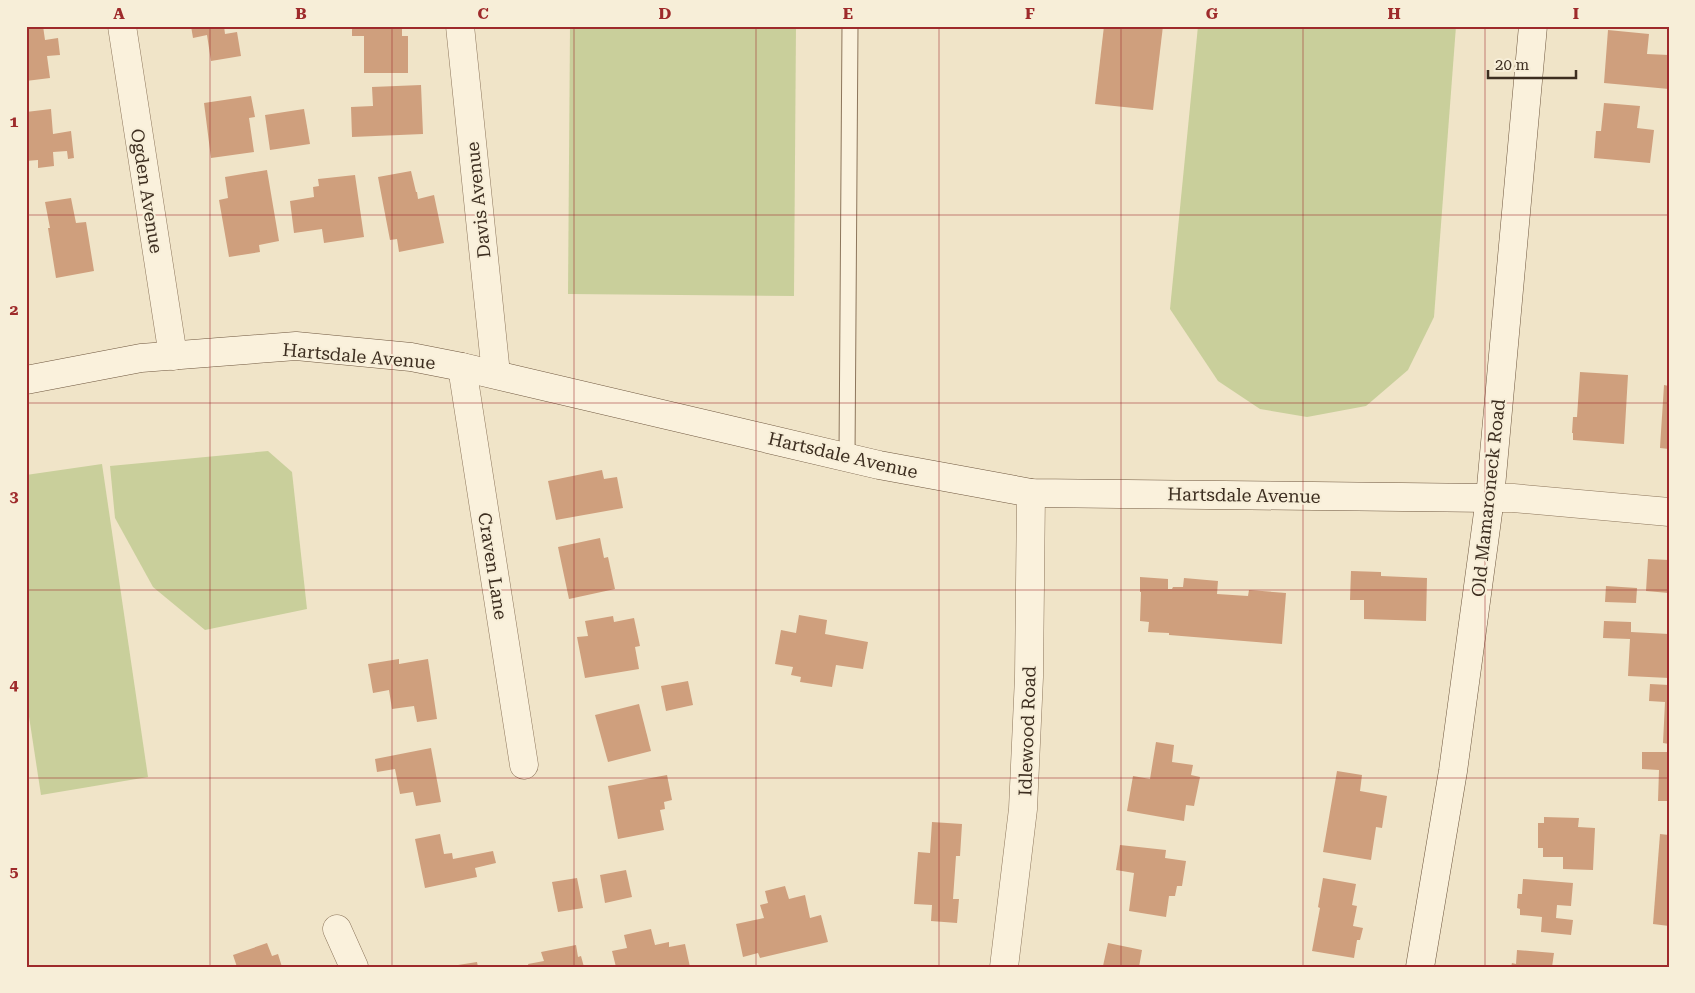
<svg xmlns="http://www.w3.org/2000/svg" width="1695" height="993" font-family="'Roboto Serif',serif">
<rect width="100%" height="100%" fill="#f0e4c8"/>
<g fill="#c9cf9b">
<polygon points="570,26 796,26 794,296 568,294"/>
<polygon points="1198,26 1456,26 1434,317 1408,370 1366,406 1307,417 1260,409 1218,381 1170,309"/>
<polygon points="268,451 292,472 307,609 205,630 153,587 115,518 110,466"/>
<polygon points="102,464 148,777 41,795 26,697 26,475"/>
</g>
<g fill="#cf9f7d">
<polygon points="43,26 45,40 58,38 60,55 47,56 50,78 26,81 26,28"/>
<polygon points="191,26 224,26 225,34 237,32 241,56 211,61 207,35 193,38"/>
<polygon points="352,26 402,26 402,36 408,36 408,73 364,73 364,36 352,36"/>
<polygon points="1104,26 1163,26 1153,110 1095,104"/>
<polygon points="1608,30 1649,34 1647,54 1669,55 1669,89 1604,83"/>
<polygon points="421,85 423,134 352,137 351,107 373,106 372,87"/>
<polygon points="251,96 255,117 249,118 254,152 211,158 204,103"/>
<polygon points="1604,103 1640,106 1637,128 1654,130 1650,163 1594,158 1596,131 1601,131"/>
<polygon points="51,109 53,134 71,131 74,158 68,159 67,151 53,152 54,166 38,168 38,160 26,161 26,112"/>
<polygon points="304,109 310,144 270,150 265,115"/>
<polygon points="267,170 279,241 259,245 260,252 229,257 219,200 228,198 225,177"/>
<polygon points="411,171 416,192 417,192 418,199 434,195 444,243 399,252 397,239 390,240 378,177"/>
<polygon points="355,175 364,237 324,243 322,229 294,233 290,201 314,197 313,187 319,186 318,179"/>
<polygon points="71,198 76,223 86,222 94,271 56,278 48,228 50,228 45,202"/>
<polygon points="1580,372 1628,375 1624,444 1573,440 1573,433 1572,433 1573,417 1577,417"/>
<polygon points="1664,385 1669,386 1669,449 1660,448"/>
<polygon points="602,470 604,479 617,477 623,508 556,520 548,481"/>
<polygon points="600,538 604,558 608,557 615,589 569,599 558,547"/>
<polygon points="1648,559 1669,560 1669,593 1646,591"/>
<polygon points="1351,571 1381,572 1381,576 1427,578 1426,621 1364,619 1364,600 1350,600"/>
<polygon points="1140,577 1168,579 1168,589 1172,589 1173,587 1183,587 1184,578 1218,581 1217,594 1248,596 1249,590 1286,593 1282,644 1169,635 1169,633 1148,632 1149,622 1140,621 1141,592 1140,592"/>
<polygon points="1606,586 1637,588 1636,603 1605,602"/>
<polygon points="799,615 827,620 825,634 868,642 863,669 836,665 832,687 800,682 801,677 791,675 793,667 775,664 781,630 796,633"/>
<polygon points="613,616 614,622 634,618 640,646 635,647 639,669 585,678 577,637 588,636 585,621"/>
<polygon points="1604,621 1631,622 1631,632 1669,634 1669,678 1628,676 1630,639 1603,638"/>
<polygon points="399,659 399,664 428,659 437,719 417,722 414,706 392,709 389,690 373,693 368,664"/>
<polygon points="688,681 693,705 666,711 661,686"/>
<polygon points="1650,684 1669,685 1669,744 1663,743 1665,702 1649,701"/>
<polygon points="639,704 651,751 608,762 595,715"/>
<polygon points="1156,742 1174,745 1172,762 1193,765 1191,775 1200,777 1194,806 1186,805 1184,821 1127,811 1133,776 1150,779"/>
<polygon points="431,748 441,802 416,806 413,792 400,794 395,769 377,772 375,759"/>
<polygon points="1642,752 1669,752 1669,801 1658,801 1659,770 1642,769"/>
<polygon points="1337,771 1362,775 1360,791 1387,796 1382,828 1376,827 1371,860 1323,852"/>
<polygon points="667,775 672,800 664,802 665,809 660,810 664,830 618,839 608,786"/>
<polygon points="1544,817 1579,818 1578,827 1595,828 1593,870 1563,869 1563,857 1543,857 1543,848 1538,848 1538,823 1544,823"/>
<polygon points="932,822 962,824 960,856 956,856 953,899 959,899 957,923 931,921 932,905 914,904 918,852 930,853"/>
<polygon points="440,834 444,854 452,853 453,859 493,851 496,863 475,868 477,877 425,888 415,839"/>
<polygon points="1660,834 1669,835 1669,926 1653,924"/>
<polygon points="1120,845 1166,850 1165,858 1186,861 1182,886 1177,886 1175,896 1169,896 1166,917 1129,911 1134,873 1116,870"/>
<polygon points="626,870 632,897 605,903 600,875"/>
<polygon points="577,878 583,908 558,912 552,882"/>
<polygon points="1323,878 1356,884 1352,905 1357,906 1353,926 1363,928 1360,940 1357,940 1354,958 1312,951 1320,908 1318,907"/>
<polygon points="1523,879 1573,883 1571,906 1557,905 1556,918 1573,920 1571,935 1541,932 1542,917 1520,915 1520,909 1517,908 1518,894 1522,894"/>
<polygon points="785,886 789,899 805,895 810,918 821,915 828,942 760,958 758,953 743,957 736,924 764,918 760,905 768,903 765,891"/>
<polygon points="651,929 655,945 669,942 669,947 685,944 690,967 616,967 612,951 627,948 624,935"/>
<polygon points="267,943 272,956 278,954 282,967 237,967 233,955"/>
<polygon points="1108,943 1142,950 1139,967 1098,967 1098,965 1103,966"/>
<polygon points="576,945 578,957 581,956 584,967 529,967 528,964 544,961 541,952"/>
<polygon points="1517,950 1554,953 1552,967 1511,967 1512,963 1516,964"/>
<polygon points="477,962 478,967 459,967 458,965"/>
</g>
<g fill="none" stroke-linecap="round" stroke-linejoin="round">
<defs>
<polyline id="lane" points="847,457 850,26"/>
<g id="street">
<polyline points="122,26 173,356"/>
<polyline points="460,26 496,374"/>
<polyline points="462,367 524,765"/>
<polyline points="1490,498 1513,498 1669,512"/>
<polyline points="337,929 354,967"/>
<polyline points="1004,967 1023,809 1029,677 1031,493"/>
</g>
<g id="secondary">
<polyline points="26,380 141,358 296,346 411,357 462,367 879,465 1031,493 1490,498"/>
<polyline points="1420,967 1453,771 1490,498 1533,26"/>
</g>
</defs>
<use href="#lane" stroke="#8d765c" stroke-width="17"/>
<use href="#street" stroke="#8d765c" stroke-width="29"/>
<use href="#secondary" stroke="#6f573f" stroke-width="29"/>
<use href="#lane" stroke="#faf1dc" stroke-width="15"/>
<use href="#street" stroke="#faf1dc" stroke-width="28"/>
<use href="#secondary" stroke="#faf1dc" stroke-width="28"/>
</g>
<path fill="none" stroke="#9e2a2b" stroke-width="1" stroke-opacity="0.55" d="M210 26V967M392 26V967M574 26V967M756 26V967M939 26V967M1121 26V967M1303 26V967M1485 26V967M26 215H1669M26 403H1669M26 590H1669M26 778H1669"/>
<g text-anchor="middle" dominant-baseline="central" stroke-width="4" stroke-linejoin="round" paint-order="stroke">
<g font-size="18" fill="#3d2e20" stroke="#f7eed8">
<text transform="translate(147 191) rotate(81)">Ogden Avenue</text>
<text transform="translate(478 200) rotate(-96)">Davis Avenue</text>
<text transform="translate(359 356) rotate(5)">Hartsdale Avenue</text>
<text transform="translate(843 455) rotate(13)">Hartsdale Avenue</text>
<text transform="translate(1244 495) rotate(1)">Hartsdale Avenue</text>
<text transform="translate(1488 498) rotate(-84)">Old Mamaroneck Road</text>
<text transform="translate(493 566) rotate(81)">Craven Lane</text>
<text transform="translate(1027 731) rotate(-88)">Idlewood Road</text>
</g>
</g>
<rect width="1695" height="993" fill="none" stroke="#f7eed8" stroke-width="55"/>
<path d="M1488 70v8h88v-8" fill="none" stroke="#3d2e20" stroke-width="2.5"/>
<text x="1495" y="70" font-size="15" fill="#3d2e20" stroke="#f7eed8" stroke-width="4" paint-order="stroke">20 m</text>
<rect x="28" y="28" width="1640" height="938" fill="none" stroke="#9e2a2b" stroke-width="2"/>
<g font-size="16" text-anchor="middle" font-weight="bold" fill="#9e2a2b">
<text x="119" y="19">A</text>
<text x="301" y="19">B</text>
<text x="483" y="19">C</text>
<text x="665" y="19">D</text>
<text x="848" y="19">E</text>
<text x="1030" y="19">F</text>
<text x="1212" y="19">G</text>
<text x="1394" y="19">H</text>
<text x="1576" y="19">I</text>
<text x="14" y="127">1</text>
<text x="14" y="315">2</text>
<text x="14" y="502">3</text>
<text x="14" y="690">4</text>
<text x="14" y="877">5</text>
</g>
</svg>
